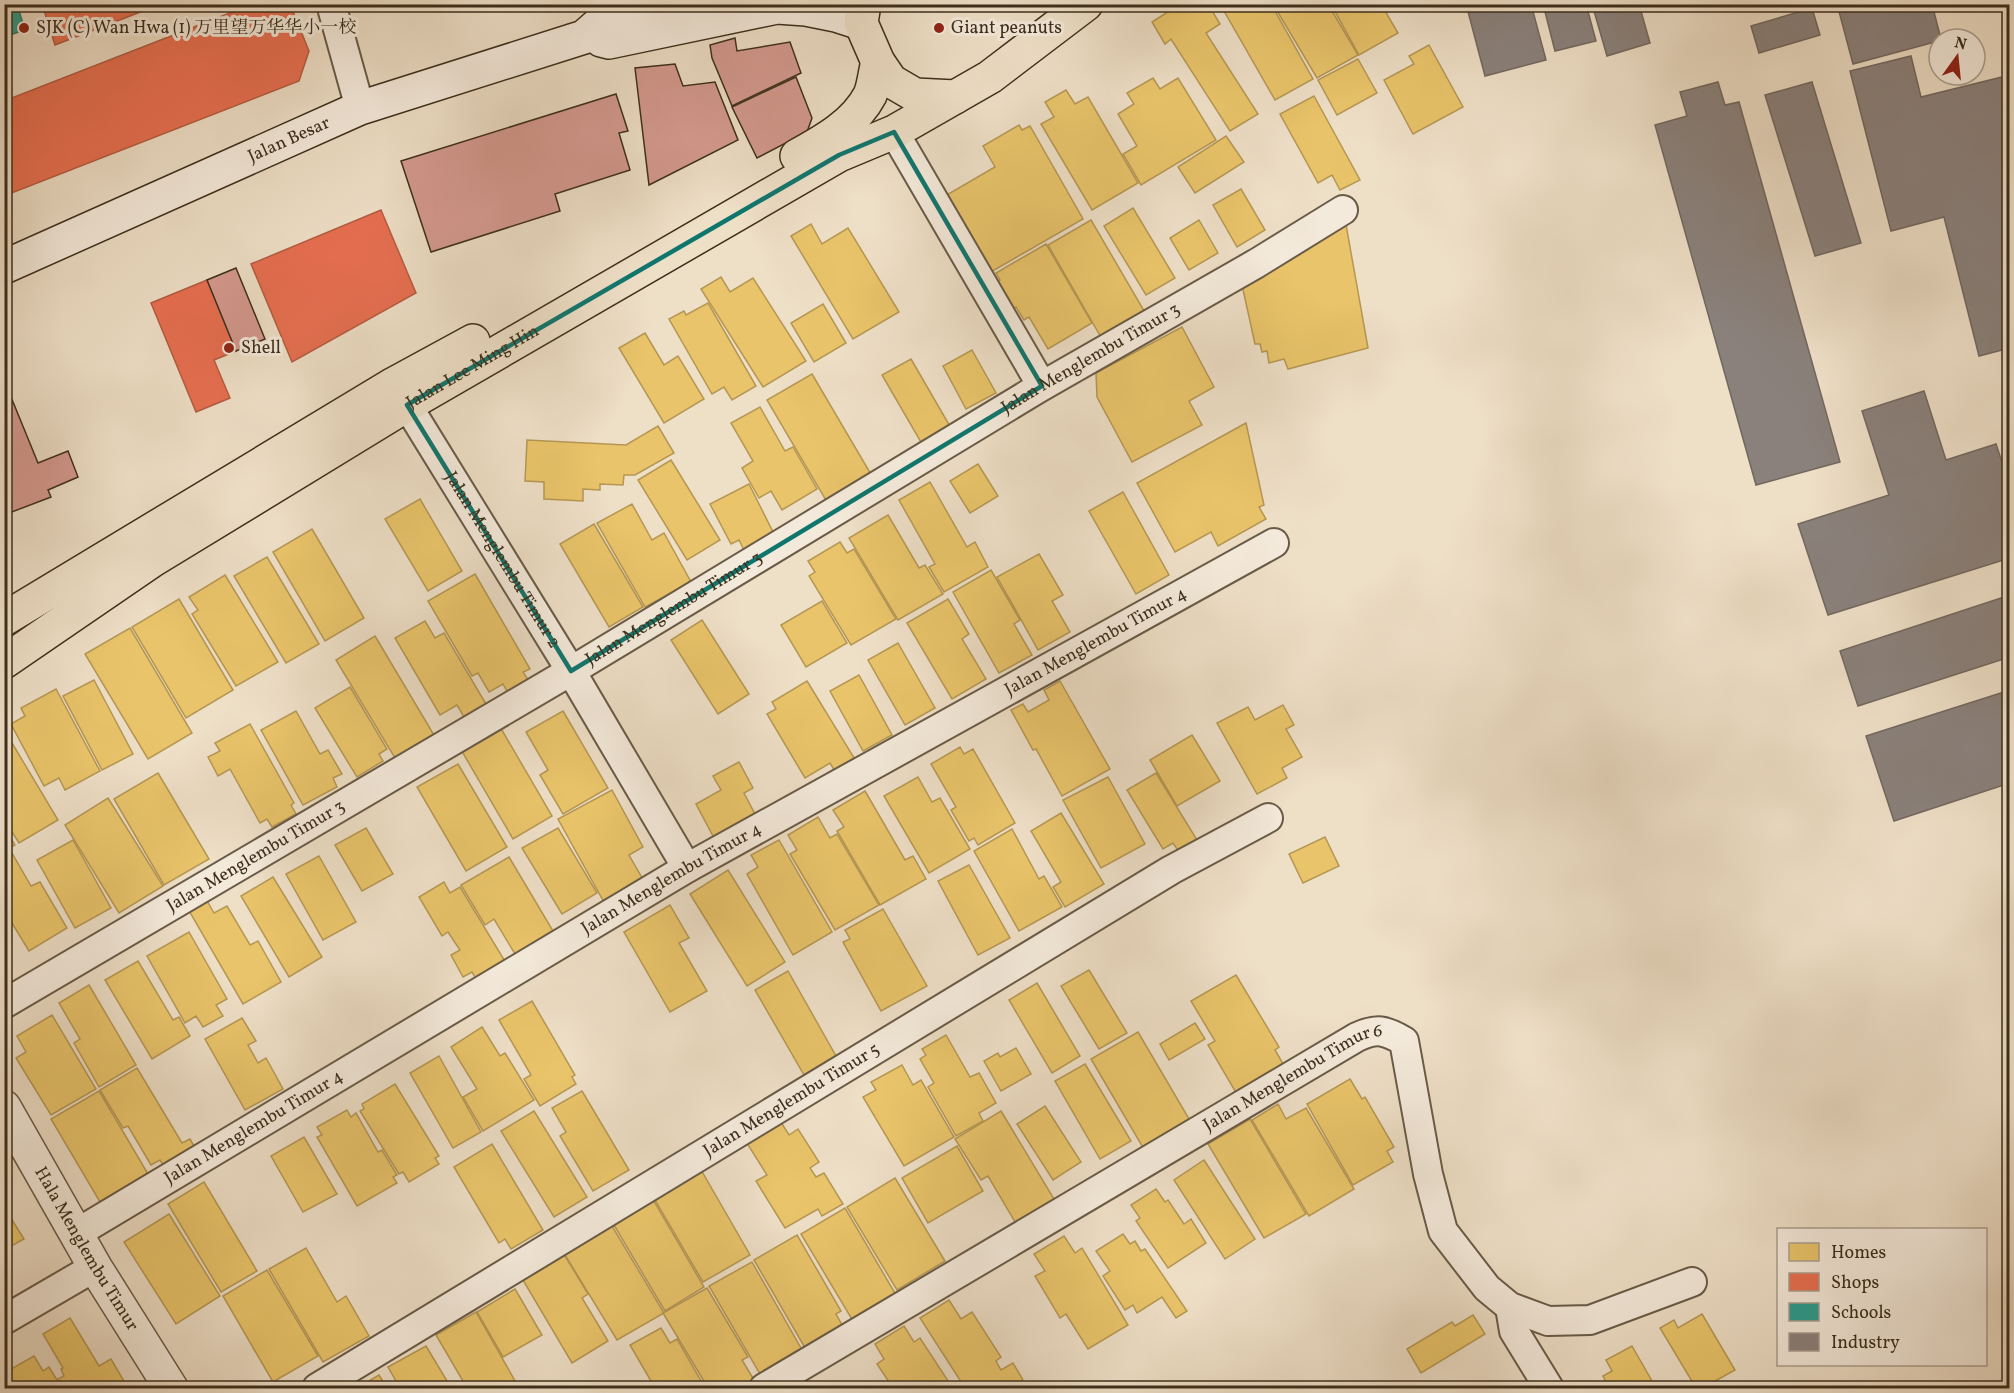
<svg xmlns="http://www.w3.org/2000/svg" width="2014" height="1393" font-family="Vollkorn,'Noto Serif SC',serif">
<rect width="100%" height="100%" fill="#eedfc7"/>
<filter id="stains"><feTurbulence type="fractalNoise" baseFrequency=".00333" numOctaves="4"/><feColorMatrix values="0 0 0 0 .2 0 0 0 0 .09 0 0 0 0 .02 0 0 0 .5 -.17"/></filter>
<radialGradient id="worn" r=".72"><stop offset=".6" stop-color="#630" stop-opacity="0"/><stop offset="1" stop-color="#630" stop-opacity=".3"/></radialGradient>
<g fill="#e9c46a" stroke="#b59753" stroke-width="1.5">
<polygon points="1180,4 1208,4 1220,24 1206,33 1258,114 1230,131 1171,39 1165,44 1152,22"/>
<polygon points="1220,4 1271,4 1313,79 1275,100"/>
<polygon points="1273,4 1328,4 1358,55 1317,78"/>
<polygon points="1331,4 1381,4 1398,33 1359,55"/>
<polygon points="1429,45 1463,107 1413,134 1384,80 1414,64 1409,56"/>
<polygon points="1358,59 1377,93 1337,115 1318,80"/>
<polygon points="1153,78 1160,89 1178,78 1216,140 1141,185 1123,154 1137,146 1118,114 1134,104 1127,93"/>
<polygon points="1066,90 1075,104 1088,97 1138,183 1092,210 1041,124 1054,117 1045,102"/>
<polygon points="1314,96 1360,180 1340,190 1332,175 1318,183 1280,114"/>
<polygon points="1019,125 1022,130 1030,126 1083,219 989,273 945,196 995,167 983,146"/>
<polygon points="1226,136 1244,162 1195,193 1178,167"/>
<polygon points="1241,189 1265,230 1237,247 1213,205"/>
<polygon points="1133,208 1175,278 1146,295 1104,226"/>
<polygon points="1345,219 1368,348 1288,369 1284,359 1269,363 1267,351 1262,352 1260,344 1255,344 1242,285"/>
<polygon points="1091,220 1150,321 1106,346 1048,245"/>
<polygon points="1199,220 1218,253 1189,270 1170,238"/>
<polygon points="811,224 822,244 848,228 899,312 853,339 791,236"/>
<polygon points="1046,244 1092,323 1048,349 1029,317 1024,320 1016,307 1005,314 989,287 1000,280 996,273"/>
<polygon points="721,277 730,292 753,278 806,361 763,387 701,289"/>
<polygon points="708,303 756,386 732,400 724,387 712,394 669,319 684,311 686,315"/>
<polygon points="823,304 846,343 814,362 791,323"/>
<polygon points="1182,327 1214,387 1189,401 1202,425 1132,462 1097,397 1096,373"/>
<polygon points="645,333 664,365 678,356 704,399 664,423 619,348"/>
<polygon points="972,350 996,393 966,409 943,366"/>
<polygon points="911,359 951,428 922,444 882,375"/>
<polygon points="812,374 872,476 827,502 767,400"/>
<polygon points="760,407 785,451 793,447 817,489 782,510 771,491 759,498 742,468 753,461 731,423"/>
<polygon points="1246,423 1264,505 1259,507 1266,519 1218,546 1211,532 1175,552 1137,483"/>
<polygon points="658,426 674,453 635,475 624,475 623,485 600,484 600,490 583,489 583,501 544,499 544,482 525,481 527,440 626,445"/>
<polygon points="671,460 720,540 687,560 638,480"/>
<polygon points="978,464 998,496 970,513 950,481"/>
<polygon points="930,482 967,547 975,542 988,567 944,592 929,567 935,564 899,500"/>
<polygon points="749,484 775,536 745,552 739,540 731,544 710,504"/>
<polygon points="1123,492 1169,575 1136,594 1089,511"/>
<polygon points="420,499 462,571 428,591 385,519"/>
<polygon points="632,504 652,540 664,533 691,582 645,607 597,523"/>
<polygon points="888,515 919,568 925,565 943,594 898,620 849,538"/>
<polygon points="594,524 643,607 609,627 560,544"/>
<polygon points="312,529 364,618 325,641 273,552"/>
<polygon points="840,542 847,553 854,549 896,619 851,645 809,576 815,572 808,561"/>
<polygon points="1039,554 1063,595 1052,601 1070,632 1038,650 997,577"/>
<polygon points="267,557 319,644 286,663 234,576"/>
<polygon points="991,570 1020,620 1014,624 1032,655 999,673 953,592"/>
<polygon points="475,574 530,669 523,672 529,681 508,693 503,684 489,692 478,673 472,676 428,601"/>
<polygon points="225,575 278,662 236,686 192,614 198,610 189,597"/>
<polygon points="179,599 233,690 186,718 132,627"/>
<polygon points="948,599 969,634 962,639 986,679 952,699 907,623"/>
<polygon points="822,601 847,643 806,667 781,625"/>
<polygon points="702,620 749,694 718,714 671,640"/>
<polygon points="425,621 435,638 444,633 486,704 464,717 457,705 440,715 395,638"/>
<polygon points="130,628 192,733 148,759 85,654"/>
<polygon points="375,636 434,735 395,758 336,660"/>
<polygon points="898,643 935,708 905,725 868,660"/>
<polygon points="859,675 892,735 863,751 830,691"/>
<polygon points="94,680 133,754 102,770 63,696"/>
<polygon points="807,681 859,766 839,778 830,763 805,778 767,714 776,709 772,702"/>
<polygon points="1060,681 1110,769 1062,796 1036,749 1033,750 1011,710 1023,704 1028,712 1049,700 1044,690"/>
<polygon points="350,687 387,749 379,754 383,761 357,777 315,708"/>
<polygon points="56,689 100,771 65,790 59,778 44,786 11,724 25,716 21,708"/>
<polygon points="1283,705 1294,725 1286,729 1302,757 1282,768 1287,778 1257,794 1217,723 1248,707 1255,720"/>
<polygon points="296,711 320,754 328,750 342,774 333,778 337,787 303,805 261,730"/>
<polygon points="563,711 608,788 563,814 540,775 548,770 526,732"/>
<polygon points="250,724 294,803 291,805 296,814 272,827 267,819 260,823 230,769 218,776 208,757 220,751 215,743"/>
<polygon points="499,725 552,816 513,839 460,748"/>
<polygon points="1192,735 1220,781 1177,806 1150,760"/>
<polygon points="9,738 58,820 19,843 4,819 4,741"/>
<polygon points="960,747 964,754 973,749 1015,823 978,845 974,838 969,841 951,810 956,807 931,764"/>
<polygon points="739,762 753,788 744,793 756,816 714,838 696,804 721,790 713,776"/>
<polygon points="458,764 507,847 466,871 417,787"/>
<polygon points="158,773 209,859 164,885 114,799"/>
<polygon points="1156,773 1197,840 1179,852 1173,843 1163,849 1127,790"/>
<polygon points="918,777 932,802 940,798 970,849 929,873 884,796"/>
<polygon points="1108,777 1145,844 1101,868 1063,800"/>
<polygon points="612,790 643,847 629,855 645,883 605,904 558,819"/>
<polygon points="865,791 905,860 913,856 926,879 880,905 837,831 844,827 833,810"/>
<polygon points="108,798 163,886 119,913 65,825"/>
<polygon points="1061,813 1104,884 1065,907 1053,887 1061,882 1031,831"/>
<polygon points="818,817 830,838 837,834 879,905 835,930 790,854 797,850 788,835"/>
<polygon points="4,827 15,845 4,851"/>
<polygon points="366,828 393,874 362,891 335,845"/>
<polygon points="558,828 597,893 562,914 522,848"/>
<polygon points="1012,829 1039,879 1044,876 1062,907 1019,931 974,851"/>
<polygon points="1325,837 1339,866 1303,883 1289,854"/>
<polygon points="73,840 111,908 75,928 37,860"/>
<polygon points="779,840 832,932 793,955 747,874 758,867 751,855"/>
<polygon points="12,853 31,886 40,882 67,928 29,951 4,910 4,858"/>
<polygon points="319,856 356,922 323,940 286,874"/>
<polygon points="509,857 556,936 518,959 494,919 485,925 461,885"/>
<polygon points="969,865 1010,938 978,955 938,881"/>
<polygon points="728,870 785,962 747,986 690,894"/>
<polygon points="273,877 322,957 289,977 241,896"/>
<polygon points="444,882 450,893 460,887 506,963 477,980 472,972 463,977 451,955 460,950 448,932 442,936 419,897"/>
<polygon points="206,899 214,913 227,906 250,945 258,941 281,982 243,1004 188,909"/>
<polygon points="670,905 689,938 679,943 707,991 670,1012 624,932"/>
<polygon points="883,909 927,986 881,1011 843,942 850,939 845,930"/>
<polygon points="189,932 227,999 216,1005 223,1016 203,1027 196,1016 185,1023 147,956"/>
<polygon points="138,961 173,1020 179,1017 190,1036 152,1059 105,980"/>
<polygon points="1089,970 1127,1033 1099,1049 1061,986"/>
<polygon points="788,971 836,1056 804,1075 755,990"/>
<polygon points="1236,975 1279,1047 1275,1050 1286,1069 1238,1096 1208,1045 1215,1041 1191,1001"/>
<polygon points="1037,983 1080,1056 1052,1073 1009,1000"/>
<polygon points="89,985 136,1065 99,1087 74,1043 80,1039 59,1003"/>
<polygon points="532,1001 575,1075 572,1077 576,1084 540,1106 524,1079 531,1075 499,1020"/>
<polygon points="52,1015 96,1089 51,1115 16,1058 26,1052 17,1036"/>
<polygon points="242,1018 256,1041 248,1045 258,1063 266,1058 283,1089 245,1110 205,1039"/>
<polygon points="1195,1023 1205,1039 1169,1060 1160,1044"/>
<polygon points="482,1027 500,1056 505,1053 534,1100 483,1131 463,1097 477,1089 451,1047"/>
<polygon points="1138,1032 1192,1124 1145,1151 1091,1059"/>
<polygon points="946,1035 970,1077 979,1073 996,1103 979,1113 983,1121 956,1136 928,1087 934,1083 920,1059 926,1055 922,1049"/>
<polygon points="1016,1048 1031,1074 1001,1091 984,1061 998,1053 1000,1057"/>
<polygon points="439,1056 481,1132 453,1148 410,1073"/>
<polygon points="1085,1064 1131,1141 1100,1159 1055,1081"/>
<polygon points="902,1065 913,1085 921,1080 954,1137 904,1166 863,1097 876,1090 871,1082"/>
<polygon points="137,1068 182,1143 190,1139 200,1156 169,1174 160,1160 151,1165 128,1126 123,1128 100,1090"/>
<polygon points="1350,1079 1362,1099 1365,1097 1394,1147 1387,1151 1393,1162 1353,1185 1307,1104"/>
<polygon points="395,1084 439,1156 435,1158 439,1164 409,1182 403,1172 399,1174 360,1111 364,1109 362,1104"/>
<polygon points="99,1091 148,1174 100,1202 51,1119"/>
<polygon points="582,1091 629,1170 593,1191 560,1136 566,1132 552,1108"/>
<polygon points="1278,1104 1286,1119 1306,1108 1354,1189 1309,1216 1252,1120"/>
<polygon points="1045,1106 1081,1162 1053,1180 1017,1124"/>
<polygon points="347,1110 351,1117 356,1113 378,1152 382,1150 397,1175 393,1177 397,1183 357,1206 317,1137 322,1135 317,1127"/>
<polygon points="534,1111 587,1197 554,1217 501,1131"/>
<polygon points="1001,1111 1057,1204 1018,1227 988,1176 981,1180 955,1139"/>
<polygon points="779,1119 789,1135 798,1129 819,1162 810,1168 816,1177 824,1173 843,1204 822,1216 818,1209 785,1228 756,1181 767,1175 745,1140"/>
<polygon points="1250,1119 1306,1214 1264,1238 1208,1144"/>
<polygon points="304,1137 337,1194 303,1212 271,1156"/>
<polygon points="492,1144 543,1230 511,1249 505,1239 499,1243 454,1167"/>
<polygon points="957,1146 983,1191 928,1223 902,1178"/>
<polygon points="1204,1160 1255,1239 1225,1259 1174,1180"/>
<polygon points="700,1168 750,1255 703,1282 652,1195"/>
<polygon points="895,1178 945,1261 897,1290 847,1207"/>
<polygon points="204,1182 257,1271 221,1292 168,1204"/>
<polygon points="1156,1189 1165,1202 1168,1200 1184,1224 1191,1219 1206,1243 1168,1268 1136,1221 1140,1218 1131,1205"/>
<polygon points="651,1196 704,1287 665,1311 611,1220"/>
<polygon points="4,1207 24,1239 4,1250"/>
<polygon points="845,1208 899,1300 856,1326 801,1234"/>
<polygon points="169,1214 220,1296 176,1324 124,1242"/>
<polygon points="609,1221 664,1313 617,1340 562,1250"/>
<polygon points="1123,1234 1130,1244 1135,1241 1141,1251 1145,1249 1187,1311 1176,1318 1162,1297 1137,1313 1133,1305 1125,1310 1103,1276 1110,1271 1096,1251"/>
<polygon points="797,1235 841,1311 836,1314 846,1332 808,1353 754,1260"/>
<polygon points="1064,1236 1075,1253 1082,1248 1128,1325 1088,1349 1066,1314 1060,1318 1035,1276 1045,1271 1034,1254"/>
<polygon points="306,1248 337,1302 346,1296 369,1336 323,1362 269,1269"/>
<polygon points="562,1251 588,1294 582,1298 608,1341 572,1363 520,1275"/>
<polygon points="752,1262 806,1357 764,1381 709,1286"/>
<polygon points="267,1270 318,1356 273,1382 223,1296"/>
<polygon points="707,1288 748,1357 742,1360 757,1385 751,1388 708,1388 663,1313"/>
<polygon points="515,1289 542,1335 503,1357 477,1312"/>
<polygon points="949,1300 961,1319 972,1312 1001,1357 996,1361 1001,1370 1013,1363 1023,1380 1009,1388 965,1388 920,1318"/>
<polygon points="476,1312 519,1388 467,1388 436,1335"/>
<polygon points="1702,1314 1735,1370 1703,1388 1696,1388 1660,1328 1674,1320 1678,1328"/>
<polygon points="1473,1315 1485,1334 1421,1373 1407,1349 1452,1322 1455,1326"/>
<polygon points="70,1318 99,1366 111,1359 128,1388 64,1388 58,1379 64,1376 61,1369 63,1368 43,1334"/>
<polygon points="904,1326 914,1342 920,1338 952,1387 893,1388 877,1364 884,1359 875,1344"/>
<polygon points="661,1328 670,1343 677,1339 705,1388 655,1388 630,1345"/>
<polygon points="426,1346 450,1386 456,1382 460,1388 400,1388 388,1367"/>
<polygon points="1632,1346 1656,1388 1609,1388 1603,1376 1612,1371 1606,1360"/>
<polygon points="34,1356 43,1371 49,1367 62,1388 11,1388 4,1373"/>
<polygon points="379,1375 387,1388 357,1388"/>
</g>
<g fill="#e76f51" stroke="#b45c41" stroke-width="1.5">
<polygon points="42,4 161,4 55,45"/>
<polygon points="253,4 290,4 309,51 299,81 4,196 4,101"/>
<polygon points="381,210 416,293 292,362 251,264"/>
<polygon points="207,280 236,351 214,360 230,398 196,412 151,303"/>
</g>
<polygon fill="#2a9d8f" stroke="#307c6c" stroke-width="1.5" points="4,4 17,4 25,30 4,37"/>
<g fill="#8a817c" stroke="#73685f" stroke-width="1.5">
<polygon points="1466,4 1531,4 1546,60 1485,76"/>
<polygon points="1543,4 1586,4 1596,41 1555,51"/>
<polygon points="1592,4 1639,4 1650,43 1607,56"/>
<polygon points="1837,4 1932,4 1941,39 1939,39 1939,41 1853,64"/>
<polygon points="1812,8 1820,35 1759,53 1751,26"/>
<polygon points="1911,56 1921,97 2010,75 2010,348 1979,356 1944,217 1891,231 1850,71"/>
<polygon points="1718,82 1725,105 1739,102 1840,462 1756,485 1655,125 1687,116 1680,92"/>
<polygon points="1812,82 1861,243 1815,256 1765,95"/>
<polygon points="1924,391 1946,460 1996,444 2010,486 2010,558 1828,615 1798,524 1889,495 1862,411"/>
<polygon points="2010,595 2010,657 1858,706 1840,651"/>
<polygon points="2010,690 2010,783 1894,821 1866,736"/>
</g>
<g fill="#d4998e" stroke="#3d2f1c" stroke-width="1.5">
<polygon points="735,38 737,51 790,42 801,73 732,106 712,58 710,45"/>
<polygon points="675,64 683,86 715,82 738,140 649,185 635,68"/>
<polygon points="796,77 812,118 807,132 757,158 732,107"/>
<polygon points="616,94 628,131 619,133 630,170 555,194 560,211 431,252 401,161"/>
<polygon points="236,268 265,339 236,351 207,280"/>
<polygon points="11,397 38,463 68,451 78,477 48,490 51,497 4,515 4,400"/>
</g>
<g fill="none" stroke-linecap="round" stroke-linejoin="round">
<defs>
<g id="minor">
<polyline points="331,4 360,108"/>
<polyline points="894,132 1042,386"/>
<path id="s1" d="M407 405 571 671 687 868"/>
<path id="s2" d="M4 1004 571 671 1042 386 1257 263 1343 210"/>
<path id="s3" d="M77 1233 687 868 1274 543"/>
<polyline points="1510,1307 1514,1331 1549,1388"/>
<polyline points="4,1320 95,1267"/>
<path id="s4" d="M317 1388 1171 870 1268 818"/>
<path id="s5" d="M764 1388 1357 1037C1377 1028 1385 1030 1404 1041L1428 1174 1443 1231 1487 1288 1510 1307 1548 1321 1590 1320 1692 1282"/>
</g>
<g id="tertiary">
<path id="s6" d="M4 1107 95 1267 171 1388"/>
</g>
<g id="secondary">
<polyline points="601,40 609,42 777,7 806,9 836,15 861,23"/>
<path id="s7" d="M4 267 360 108 584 37 600 23 667 4"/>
</g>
<g id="primary">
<polyline points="864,4 861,23 878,62 891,81 915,95 955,97"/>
<path d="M797 156C824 141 855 124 870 95 874 86 875 72 878 62"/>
<polyline points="4,619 394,384 473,341"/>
<path id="s8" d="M4 662 153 560 407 405 839 155 894 132 990 77 1086 4"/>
</g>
</defs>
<use href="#minor" stroke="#695b47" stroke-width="32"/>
<use href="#tertiary" stroke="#695b47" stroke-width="36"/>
<use href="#secondary" stroke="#3d2f1c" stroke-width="36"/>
<use href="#primary" stroke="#3d2f1c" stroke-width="36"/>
<use href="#minor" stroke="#f4eadb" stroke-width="28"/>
<use href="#tertiary" stroke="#f4eadb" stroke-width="33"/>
<use href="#secondary" stroke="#f4eadb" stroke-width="33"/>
<use href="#primary" stroke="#eedfc7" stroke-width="33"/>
</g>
<path fill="none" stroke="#0f766e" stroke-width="4.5" stroke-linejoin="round" d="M894 132 1042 386 571 671 407 405 839 155Z"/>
<g fill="#8f2418" stroke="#f4eadb" stroke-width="2">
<circle cx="24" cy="28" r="6"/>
<circle cx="939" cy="28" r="6"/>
<circle cx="229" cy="348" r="6"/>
</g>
<g text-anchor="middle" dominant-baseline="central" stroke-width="6" stroke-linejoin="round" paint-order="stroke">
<g font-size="18" fill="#3d2f1c" stroke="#f4eadb" text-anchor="start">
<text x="36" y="28">SJK (C) Wan Hwa (1) 万里望万华华小一校</text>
<text x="951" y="28">Giant peanuts</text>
<text x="241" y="348">Shell</text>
</g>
<g font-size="18" fill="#3d2f1c" stroke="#f4eadb">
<text stroke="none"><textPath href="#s7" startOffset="312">Jalan Besar</textPath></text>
<text stroke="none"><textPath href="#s2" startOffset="1264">Jalan Menglembu Timur 3</textPath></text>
<text stroke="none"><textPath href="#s8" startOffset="554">Jalan Lee Ming Hin</textPath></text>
<text stroke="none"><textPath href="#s1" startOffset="182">Jalan Menglembu Timur 2</textPath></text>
<text stroke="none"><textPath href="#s2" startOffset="778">Jalan Menglembu Timur 3</textPath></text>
<text stroke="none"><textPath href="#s3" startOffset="1178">Jalan Menglembu Timur 4</textPath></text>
<text stroke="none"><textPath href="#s2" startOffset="292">Jalan Menglembu Timur 3</textPath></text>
<text stroke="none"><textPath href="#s3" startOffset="692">Jalan Menglembu Timur 4</textPath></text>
<text stroke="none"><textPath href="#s5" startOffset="614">Jalan Menglembu Timur 6</textPath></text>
<text stroke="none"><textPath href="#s4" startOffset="555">Jalan Menglembu Timur 5</textPath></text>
<text stroke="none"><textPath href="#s3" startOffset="206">Jalan Menglembu Timur 4</textPath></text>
<text stroke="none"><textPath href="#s6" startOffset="164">Hala Menglembu Timur</textPath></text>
</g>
</g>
<rect width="2014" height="1393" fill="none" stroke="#eedfc7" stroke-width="24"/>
<rect x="6" y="6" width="2002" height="1381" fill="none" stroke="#3d2f1c" stroke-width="3"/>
<rect x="12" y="12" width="1990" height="1369" fill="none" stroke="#3d2f1c" stroke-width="1.5"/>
<rect x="1777" y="1228" width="210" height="138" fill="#f4eadb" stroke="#ab9f8f" stroke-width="1.5"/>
<rect x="1789" y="1243" width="30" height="18" fill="#e9c46a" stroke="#ab9f8f" stroke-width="1.5"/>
<text x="1831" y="1258" font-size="18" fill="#3d2f1c">Homes</text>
<rect x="1789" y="1273" width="30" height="18" fill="#e76f51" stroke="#ab9f8f" stroke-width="1.5"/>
<text x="1831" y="1288" font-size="18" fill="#3d2f1c">Shops</text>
<rect x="1789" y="1303" width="30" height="18" fill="#2a9d8f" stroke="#ab9f8f" stroke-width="1.5"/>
<text x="1831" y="1318" font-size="18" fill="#3d2f1c">Schools</text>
<rect x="1789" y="1333" width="30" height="18" fill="#8a817c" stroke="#ab9f8f" stroke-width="1.5"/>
<text x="1831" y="1348" font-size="18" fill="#3d2f1c">Industry</text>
<g transform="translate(1957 57) rotate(15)"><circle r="28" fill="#f4eadb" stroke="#ab9f8f" stroke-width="1.5"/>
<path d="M0-4.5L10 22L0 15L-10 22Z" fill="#8f2418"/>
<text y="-9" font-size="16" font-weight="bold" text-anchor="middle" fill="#3d2f1c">N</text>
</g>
<rect width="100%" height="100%" filter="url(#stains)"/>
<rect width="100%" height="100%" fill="url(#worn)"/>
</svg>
